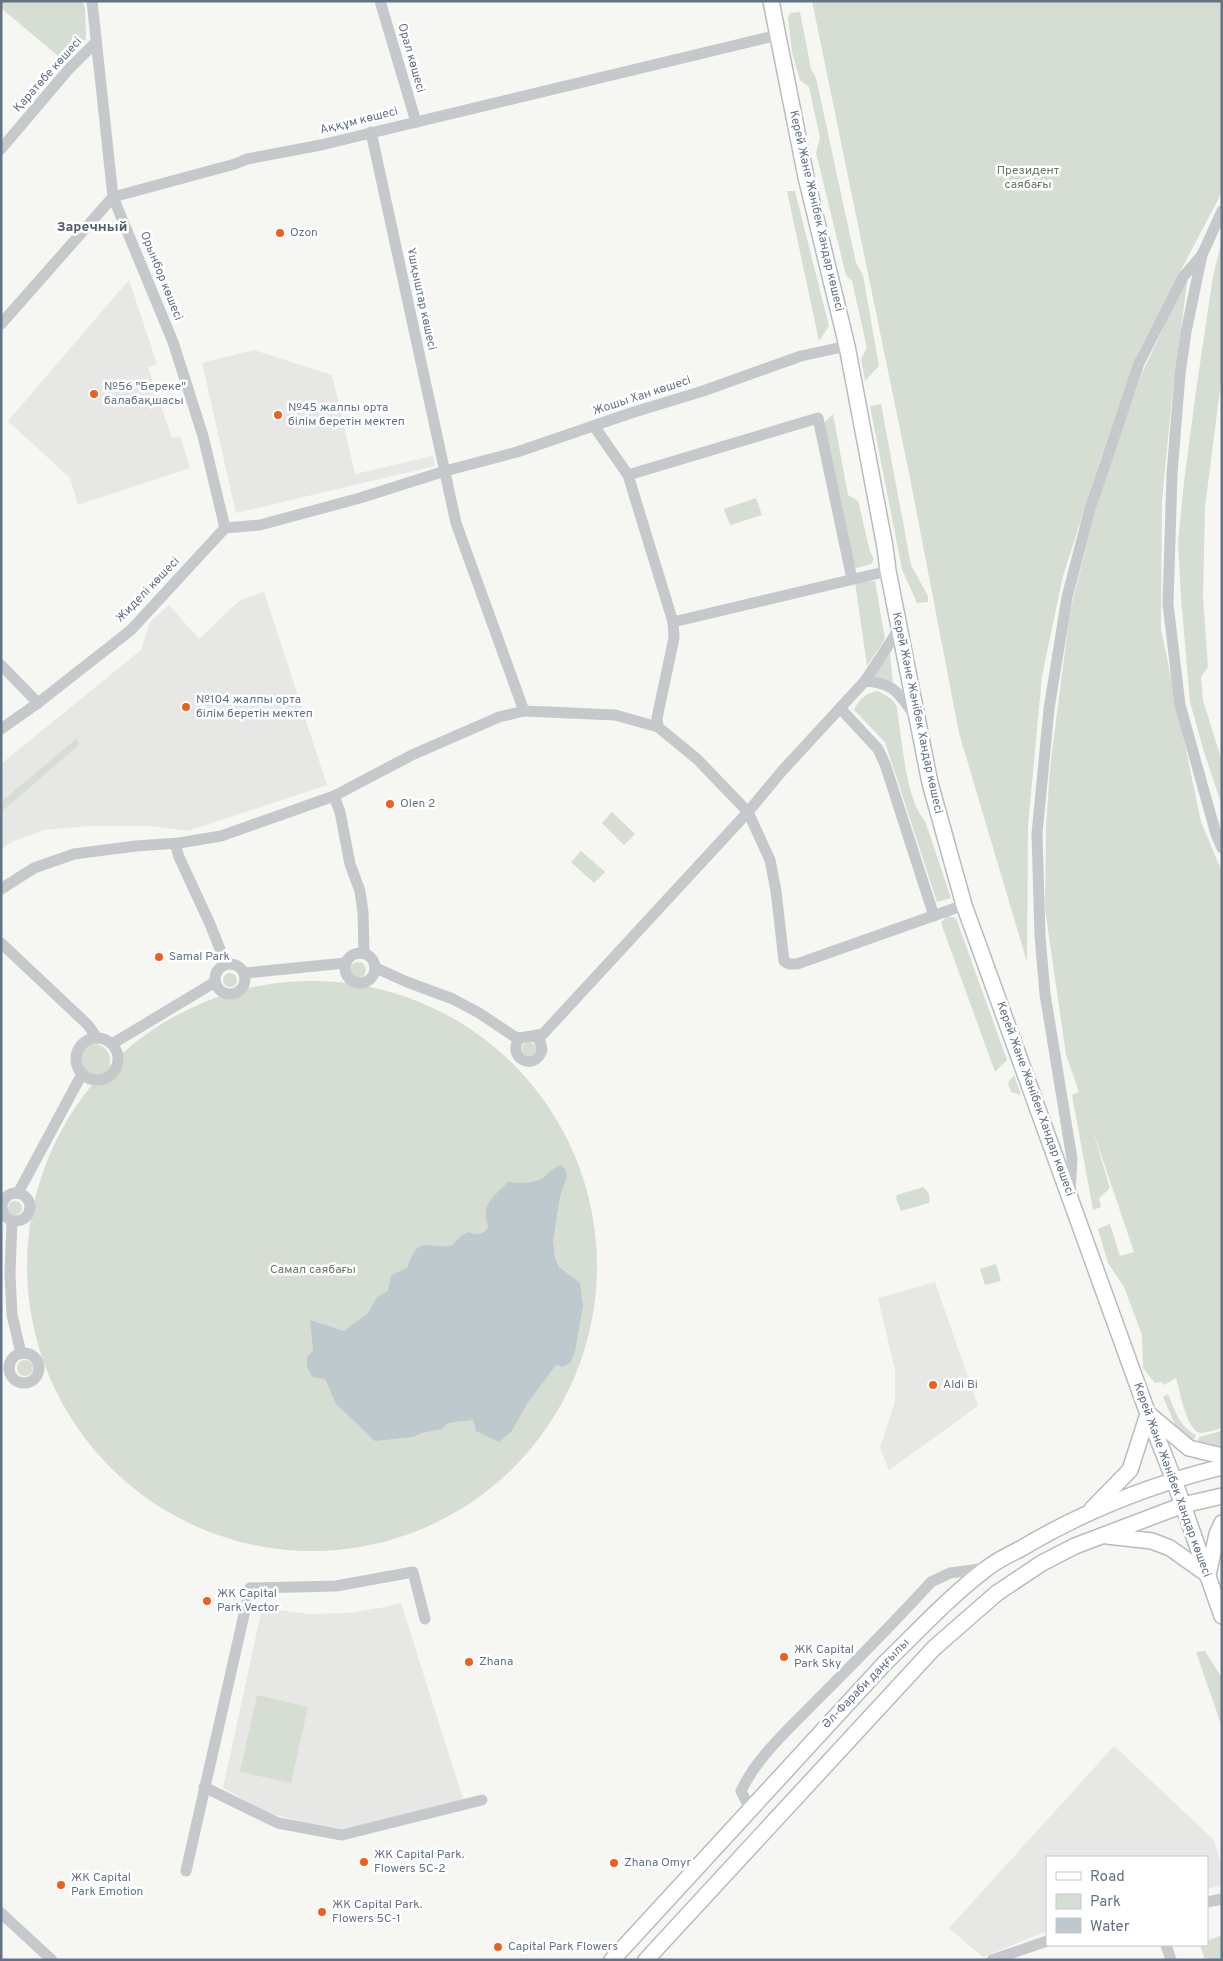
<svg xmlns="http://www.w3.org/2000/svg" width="1223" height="1961" font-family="Overpass,sans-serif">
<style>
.built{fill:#e7e8e6}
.green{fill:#d6ded3}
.water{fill:#bec9ce}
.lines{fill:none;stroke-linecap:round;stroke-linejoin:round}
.major-casing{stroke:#b8bcc0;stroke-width:18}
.minor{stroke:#c5c9cc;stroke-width:11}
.major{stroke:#fff;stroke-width:15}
.poi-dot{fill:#ee5f1b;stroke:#fff;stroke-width:2}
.labels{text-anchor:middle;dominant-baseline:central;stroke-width:5;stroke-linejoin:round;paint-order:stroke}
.street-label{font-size:12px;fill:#637386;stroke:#fff}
.park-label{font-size:12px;fill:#657c63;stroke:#fff}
.poi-label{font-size:12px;fill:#637386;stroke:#fff;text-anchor:start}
.neighbourhood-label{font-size:14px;font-weight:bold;fill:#525d6a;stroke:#fff}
</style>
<rect width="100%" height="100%" fill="#f6f6f2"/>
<g class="built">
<polygon points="129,280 157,364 148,367 172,438 180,436 190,468 78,505 70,478 8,421"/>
<polygon points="254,350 332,375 355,474 433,456 435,466 236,513 202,363"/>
<polygon points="264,592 327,785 188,831 150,826 88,826 44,830 11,842 1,849 1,764 141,650 150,622 169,605 199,639 239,601"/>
<polygon points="935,1282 978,1406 889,1470 880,1448 895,1401 895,1370 878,1298"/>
<polygon points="401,1603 463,1799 403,1821 355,1831 301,1822 263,1811 223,1788 262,1608 308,1614 348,1613 385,1607"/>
<polygon points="1114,1746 1214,1840 1222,1869 1222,1885 1207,1889 1207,1857 1047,1857 1047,1931 983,1957 949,1928"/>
</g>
<g class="green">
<polygon points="1,1 82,1 85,8 86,39 64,61 1,8"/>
<polygon points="812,1 1222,1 1222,192 1137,354 1100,461 1063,576 1042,676 1028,826 1027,962 959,733 910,478"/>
<polygon points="800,12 811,69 816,78 856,263 863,275 879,366 865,381 861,359 867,348 852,281 846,275 816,153 820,138 809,87 800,80 792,52 788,18 790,13"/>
<polygon points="787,191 795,191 829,326 819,341"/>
<polygon points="1222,240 1222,374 1205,507 1203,598 1208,667 1201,677 1203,700 1222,762 1222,806 1204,752 1190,702 1181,598 1178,542 1184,482 1196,391 1213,276"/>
<path d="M1188,276L1173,387L1162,501L1161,629L1201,822L1222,872V1428C1216,1429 1208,1433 1202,1433C1187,1434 1180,1391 1176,1378L1164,1385L1162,1382L1155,1383L1143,1368L1142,1335L1124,1287L1108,1263L1098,1229L1110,1224L1120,1256L1134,1252L1092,1128L1110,1188L1099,1198L1101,1207L1093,1210L1072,1095L1079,1092L1066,1055L1045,909L1046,827L1050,768L1070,611L1101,488L1142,373Z"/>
<polygon points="881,404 911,565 928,596 928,602 917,603 902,569 870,406"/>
<polygon points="833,414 848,495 858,501 870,551 874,559 871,564 857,568 852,565 824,423"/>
<polygon points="756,498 762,515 730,525 724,509"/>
<polygon points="875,581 885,639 867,666 855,582"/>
<polygon points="890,653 893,685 872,678"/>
<path d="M877,691C884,694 892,698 896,705C898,710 898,718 899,724C904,753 906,798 925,821L951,898L937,902L885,742L854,710C860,698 865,694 877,691Z"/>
<polygon points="76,739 80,744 1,812 1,802"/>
<polygon points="612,812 635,834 624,845 602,823"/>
<polygon points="581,851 605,872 594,883 571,862"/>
<polygon points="947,916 956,918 1007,1060 995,1072 941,923"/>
<circle cx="358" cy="970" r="8"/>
<circle cx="230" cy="980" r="7"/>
<circle cx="312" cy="1266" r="285"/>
<circle cx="529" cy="1049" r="7"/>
<circle cx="94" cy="1060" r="16"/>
<polygon points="1014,1075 1021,1095 1011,1092 1008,1083"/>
<path d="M923,1187C928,1190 931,1197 929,1203L901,1211L896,1198L897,1195Z"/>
<circle cx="15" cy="1208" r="7"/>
<polygon points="996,1264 1001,1281 985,1285 980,1269"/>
<circle cx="25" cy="1368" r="8"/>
<path d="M1168,1394C1175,1410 1179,1427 1196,1435L1192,1443L1177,1429L1163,1397Z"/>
<polygon points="1222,1431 1222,1449 1197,1446 1199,1437"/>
<polygon points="1205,1651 1222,1678 1222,1727 1196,1652"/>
<polygon points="257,1695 308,1707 291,1783 240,1772"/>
<polygon points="1222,1935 1222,1960 1205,1960 1200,1945 1207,1945 1207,1941"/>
</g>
<path class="water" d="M561,1165L566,1170L567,1176L560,1197L553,1241L555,1258L559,1267L580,1283L583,1306L575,1351L571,1362L563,1367L556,1365L529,1401L511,1432L499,1442L476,1431L473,1420L448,1423L442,1429L421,1433L413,1437L375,1441L336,1404L325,1379L312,1377L307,1367V1357L313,1351L310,1320L344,1331L368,1313L377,1297L388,1291L391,1275L407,1268C419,1235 423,1248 451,1246L461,1236L468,1232C477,1235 481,1236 488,1228C488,1223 485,1217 486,1212C486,1200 501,1190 508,1182C518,1183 532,1184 541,1179C548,1175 550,1169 561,1165Z"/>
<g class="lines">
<g class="major-casing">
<g id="major">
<polyline points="771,1 806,177 847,346 885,547 888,571 930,783 964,905 1148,1414 1174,1480 1222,1616"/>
<polyline points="1151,1416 1189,1448 1222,1456"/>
<polyline points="1092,1509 1130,1470 1148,1414"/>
<polyline points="1107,1536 1152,1541 1170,1548 1208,1575 1217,1534 1222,1523"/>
<path d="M612,1960L884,1664C917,1632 949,1597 986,1569C997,1560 1011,1554 1022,1548C1084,1511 1153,1484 1222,1467"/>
<polyline points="646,1960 934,1648 997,1593 1042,1563 1075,1546 1183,1505 1222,1496"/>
</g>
</g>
<g class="minor">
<polyline points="92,1 113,197 173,342 203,436 225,528"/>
<polyline points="380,1 416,122"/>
<polyline points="371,132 456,523 524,711"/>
<polyline points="1,149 68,70 96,42"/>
<polyline points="1222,211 1202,255 1186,332 1180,374 1172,474 1168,604 1180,705 1216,834 1222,848"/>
<polyline points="1,324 113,197 235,164 247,159 321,145 778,35"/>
<polyline points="594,426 628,475"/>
<polyline points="225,528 260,525 360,498 445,471 517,452 631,413 703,391 801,356 847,346"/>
<polyline points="852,579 818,418 628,475 673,622 888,571"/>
<polyline points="1,665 38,703"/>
<path d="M865,681C895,683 899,694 915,716"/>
<polyline points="840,708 878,749 885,764 934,916"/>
<polyline points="658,727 657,718 674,638 673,622"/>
<polyline points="1,729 38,703 131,630 225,528"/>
<polyline points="334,796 340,812 350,864 360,891 363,912 364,952"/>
<polyline points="179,843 176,847 179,857 210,924 226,964"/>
<polyline points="1,889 34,868 74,854 136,846 179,843 221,836 334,796 412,755 499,717 524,711 615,715 658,727 697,759 748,812 782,771 865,681 899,629"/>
<polyline points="1,943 88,1025 97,1038"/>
<circle cx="360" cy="968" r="15"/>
<circle cx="230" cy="979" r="15"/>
<polyline points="376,968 407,982 453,999 479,1013 515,1037 520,1038 543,1034 748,812 770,860 776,891 784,961 789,964 797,964 964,905"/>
<polyline points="245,973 345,963"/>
<path d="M520,1038C505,1057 535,1073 542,1050L540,1041L535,1036"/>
<circle cx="97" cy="1059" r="21"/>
<polyline points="112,1044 215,982"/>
<polyline points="18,1193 82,1074"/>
<polyline points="1070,1193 1072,1159 1045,994 1040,936 1037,834 1049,709 1067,597 1090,509 1139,363 1183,277 1202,255"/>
<circle cx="16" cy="1207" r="14"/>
<polyline points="12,1221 10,1274 12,1315 21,1353"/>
<circle cx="24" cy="1368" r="15"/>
<polyline points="204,1787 278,1823 342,1835 482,1800"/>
<path d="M750,1809L741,1791C757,1757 789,1729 814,1703C854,1663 893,1624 931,1582L950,1573L987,1568"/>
<polyline points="186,1871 250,1588 336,1586 413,1572 425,1619"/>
<polyline points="1207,1902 1222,1899"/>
<polyline points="1,1913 52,1960"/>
<polyline points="1166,1945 1171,1960"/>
<polyline points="992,1960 1047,1941"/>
</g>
<use href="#major" class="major"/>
</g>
<g class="poi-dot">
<circle cx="280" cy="233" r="5"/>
<circle cx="94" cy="394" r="5"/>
<circle cx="278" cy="415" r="5"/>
<circle cx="186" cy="707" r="5"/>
<circle cx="390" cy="804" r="5"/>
<circle cx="159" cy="957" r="5"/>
<circle cx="933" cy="1385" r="5"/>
<circle cx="207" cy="1601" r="5"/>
<circle cx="784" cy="1657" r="5"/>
<circle cx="469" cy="1662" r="5"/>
<circle cx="364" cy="1862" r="5"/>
<circle cx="614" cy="1863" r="5"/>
<circle cx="61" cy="1885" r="5"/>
<circle cx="322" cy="1912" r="5"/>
<circle cx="498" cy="1947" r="5"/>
</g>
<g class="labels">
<g class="street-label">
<text transform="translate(411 58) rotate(74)">Орал көшесі</text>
<text transform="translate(48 75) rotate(-48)">Қаратөбе көшесі</text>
<text transform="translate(359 121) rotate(-14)">Аққұм көшесі</text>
<text transform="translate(816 211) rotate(77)">Керей Және Жәнібек Хандар көшесі</text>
<text transform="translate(161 276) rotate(68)">Орынбор көшесі</text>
<text transform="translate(421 299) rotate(78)">Ұшқыштар көшесі</text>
<text transform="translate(642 396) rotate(-18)">Жошы Хан көшесі</text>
<text transform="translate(148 590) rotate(-46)">Жиделі көшесі</text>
<text transform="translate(917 713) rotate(78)">Керей Және Жәнібек Хандар көшесі</text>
<text transform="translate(1035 1099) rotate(70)">Керей Және Жәнібек Хандар көшесі</text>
<text transform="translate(1172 1480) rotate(70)">Керей Және Жәнібек Хандар көшесі</text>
<text transform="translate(866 1684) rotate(-46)">Әл-Фараби даңғылы</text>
</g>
<g class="park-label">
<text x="1028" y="171">Президент<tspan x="1028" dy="14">саябағы</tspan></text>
<text x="313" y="1270">Самал саябағы</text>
</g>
<g class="poi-label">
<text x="290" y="233">Ozon</text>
<text x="104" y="387">№56 "Береке"<tspan x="104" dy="14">балабақшасы</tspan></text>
<text x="288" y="408">№45 жалпы орта<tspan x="288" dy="14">білім беретін мектеп</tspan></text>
<text x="196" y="700">№104 жалпы орта<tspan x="196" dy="14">білім беретін мектеп</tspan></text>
<text x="400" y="804">Olen 2</text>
<text x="169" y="957">Samal Park</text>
<text x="943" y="1385">Aldi Bi</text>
<text x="217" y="1594">ЖК Capital<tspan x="217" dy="14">Park Vector</tspan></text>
<text x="794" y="1650">ЖК Capital<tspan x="794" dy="14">Park Sky</tspan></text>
<text x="479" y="1662">Zhana</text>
<text x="374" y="1855">ЖК Capital Park.<tspan x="374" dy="14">Flowers 5C-2</tspan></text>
<text x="624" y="1863">Zhana Omyr</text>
<text x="71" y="1878">ЖК Capital<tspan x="71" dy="14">Park Emotion</tspan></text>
<text x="332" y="1905">ЖК Capital Park.<tspan x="332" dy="14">Flowers 5C-1</tspan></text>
<text x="508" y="1947">Capital Park Flowers</text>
</g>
<g class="neighbourhood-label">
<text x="92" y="227">Заречный</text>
</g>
</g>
<rect width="1223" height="1961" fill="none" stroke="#637386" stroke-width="5"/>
<rect x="1046" y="1856" width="162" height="90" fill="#ffffff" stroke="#c1c7cf"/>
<rect x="1056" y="1872" width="25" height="8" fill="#ffffff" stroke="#c1c7cf"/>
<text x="1090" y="1881" font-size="15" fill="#637386">Road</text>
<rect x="1056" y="1894" width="25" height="15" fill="#d6ded3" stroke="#c1c7cf"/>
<text x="1090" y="1906" font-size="15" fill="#637386">Park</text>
<rect x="1056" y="1918" width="25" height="15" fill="#bec9ce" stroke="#c1c7cf"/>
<text x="1090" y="1931" font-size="15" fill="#637386">Water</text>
</svg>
